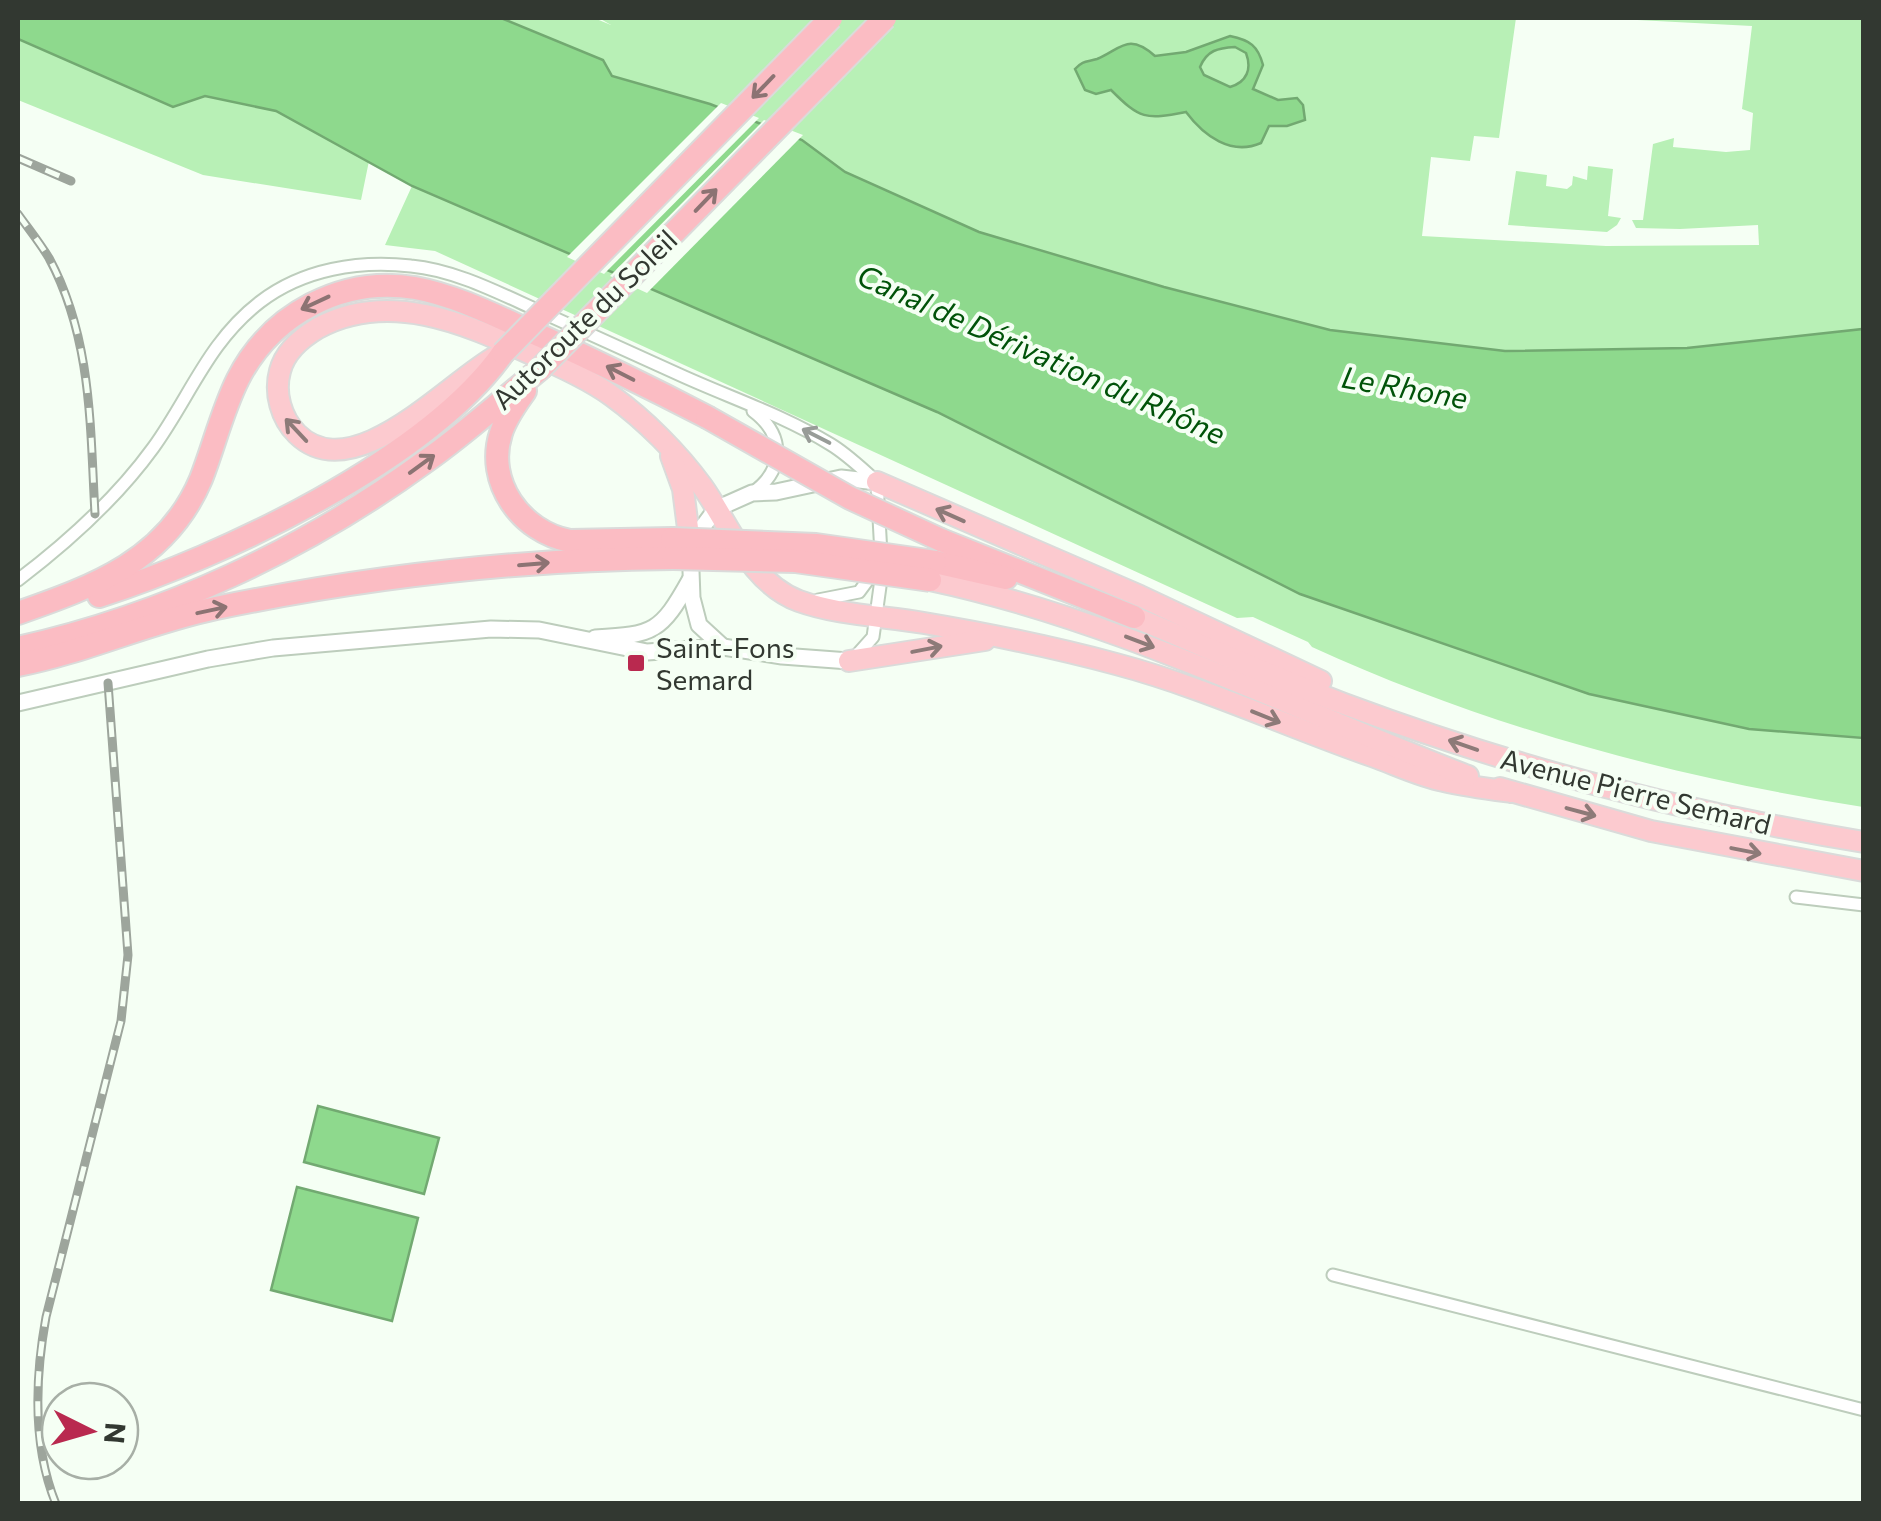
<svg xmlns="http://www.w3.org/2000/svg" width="1881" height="1521" font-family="Commissioner,sans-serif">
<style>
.green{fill:#b8f0b6}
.water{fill:#8ed98d;stroke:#72a971;stroke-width:2.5;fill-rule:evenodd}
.pier{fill:#f5fff4}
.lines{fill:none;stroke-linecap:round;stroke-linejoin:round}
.minor-casing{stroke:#bdcdbc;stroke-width:15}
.tertiary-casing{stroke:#bdcdbc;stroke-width:19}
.trunk-casing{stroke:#dadbda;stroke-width:24}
.motorway-casing{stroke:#dadbda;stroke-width:26}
.minor{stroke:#fff;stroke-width:11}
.tertiary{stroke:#fff;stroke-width:15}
.trunk{stroke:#fccacf;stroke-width:20}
.motorway{stroke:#fbbcc3;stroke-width:22}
.rail-casing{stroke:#9da59c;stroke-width:9}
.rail{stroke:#f5fff4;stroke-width:5;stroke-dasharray:15;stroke-linecap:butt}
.motorway-bridge-casing{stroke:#dadbda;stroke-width:26;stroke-linecap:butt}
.motorway-bridge{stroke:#fbbcc3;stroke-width:22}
.oneway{stroke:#8c7373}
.oneway2{stroke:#8d7a78}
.oneway3{stroke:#989c98}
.poi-dot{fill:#b9294f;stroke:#f5fff4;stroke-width:4}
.labels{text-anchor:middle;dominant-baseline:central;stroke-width:8;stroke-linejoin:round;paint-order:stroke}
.street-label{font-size:28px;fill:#323831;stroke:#f5fff4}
.poi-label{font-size:28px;fill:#323831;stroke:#f5fff4;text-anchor:start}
.water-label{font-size:30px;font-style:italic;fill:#005309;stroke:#f5fff4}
</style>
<rect width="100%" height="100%" fill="#f5fff4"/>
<g class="green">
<polygon points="501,18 594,18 611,25 599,18 1516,18 1499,138 1474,136 1470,161 1431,157 1422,236 1606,246 1759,245 1758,225 1680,229 1636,228 1632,220 1643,220 1653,144 1674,138 1673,147 1726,152 1750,150 1753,113 1742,109 1752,26 1599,18 1863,18 1863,329 1687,348 1505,351 1330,330 1164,287 979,232 845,172 802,140 710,104 611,76 603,60"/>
<polygon points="18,39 173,107 205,96 276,111 369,161 361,200 203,175 18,100"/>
<polygon points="1588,166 1613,169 1608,216 1621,218 1617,225 1607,232 1508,225 1516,171 1547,175 1546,186 1567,189 1572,185 1573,176 1587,180"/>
<path d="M412,186L937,412L1300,594L1589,694L1749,729L1863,738V807C1673,777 1487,727 1312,647L1308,642L1253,617L1237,618L435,251L385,245Z"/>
</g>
<g class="water">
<polygon points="18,18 501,18 603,60 612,76 710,104 802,140 845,172 979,232 1164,287 1330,330 1505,351 1687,348 1863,329 1863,738 1749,729 1589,694 1300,594 937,412 412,186 276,111 205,96 173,107 18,39"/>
<path d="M1230,36C1250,40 1258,46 1263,65L1253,89L1278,100L1297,98L1303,105L1305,120L1287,126H1269L1261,143C1231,156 1204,136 1186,112C1145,120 1140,119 1111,90L1096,94L1085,90L1075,69C1083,60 1087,62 1097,59C1121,49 1128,32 1155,56L1186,52ZM1235,47L1246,53C1252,69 1247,82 1230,87L1204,75L1200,67C1207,50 1218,48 1235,47Z"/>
<polygon points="318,1106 439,1138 424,1194 304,1162"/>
<polygon points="297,1187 418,1218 392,1321 271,1290"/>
</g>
<g class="pier">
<polygon points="721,103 759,118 604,274 567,257"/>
<polygon points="764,120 803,135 647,293 610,276"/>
</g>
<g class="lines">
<g class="minor-casing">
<g id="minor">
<path d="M752,493C785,470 785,435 753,411"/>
<path d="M18,580C68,542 116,499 153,448C190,397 208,342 260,302C303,269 359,260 411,266C455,270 499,293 539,311C586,332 632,353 678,374C728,397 783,415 830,444C847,454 862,469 877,482L881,554"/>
<polyline points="818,600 859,592 873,573"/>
<polyline points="856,656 873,637 882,572"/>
<polyline points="1796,897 1864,905"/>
<polyline points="1333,1275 1864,1410"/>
</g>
</g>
<g class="tertiary-casing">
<g id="tertiary">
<path d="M595,638C654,635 661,632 690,580"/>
<polyline points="723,647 699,625 692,598 690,544 716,509 752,493 776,492 841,478 877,482"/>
<polyline points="18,703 208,659 273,648 491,629 539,630 647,652 723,647 782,656 849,661"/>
</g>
</g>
<g class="trunk-casing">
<g id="trunk">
<path d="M495,357C447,384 353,489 297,434C281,418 274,393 280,371C285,351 301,338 318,328C388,290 464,323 529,353C558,365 587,378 612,396C645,420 678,453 702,486C730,525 750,583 799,601C838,615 883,616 924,623C989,634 1053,647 1116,664C1203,687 1286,726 1372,756C1395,764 1419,776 1444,781C1466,786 1489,789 1511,792"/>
<polyline points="671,456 683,489 690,544"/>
<polyline points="877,482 1140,596 1321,681"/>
<path d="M930,580C1118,620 1290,708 1468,776"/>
<path d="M1134,617C1204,646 1273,677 1344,704C1513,767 1686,813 1864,842"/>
<polyline points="849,661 985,640"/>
<polyline points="1500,788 1651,831 1864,871"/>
</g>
</g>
<g class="motorway-casing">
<g id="motorway">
<path d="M525,391C516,404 506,417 501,433C485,482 521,532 570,541L672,539"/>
<polyline points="941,540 1134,617"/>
<polyline points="935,562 1006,578"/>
<path d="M99,596C222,557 427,460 503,353"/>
<path d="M18,613C95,586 167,560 201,479C214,446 222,411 238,379C271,314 342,276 415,288C459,296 502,319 543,337C598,362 653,389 707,417"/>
<path d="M18,648C165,615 304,550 426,461C466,433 502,400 540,369"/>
<path d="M18,665C85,652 149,622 216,608C366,577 521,559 673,558"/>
</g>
</g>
<use href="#minor" class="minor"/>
<use href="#tertiary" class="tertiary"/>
<use href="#trunk" class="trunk"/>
<use href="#motorway" class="motorway"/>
<g class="rail-casing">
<g id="rail">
<polyline points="18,158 71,181"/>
<path d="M18,214C28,228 40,243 49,258C92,338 90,426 95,514"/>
<path d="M56,1504C32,1445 35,1378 46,1317L121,1021L128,955L108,683"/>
</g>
</g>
<use href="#rail" class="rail"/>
<g class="motorway-bridge-casing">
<g id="motorway-bridge">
<polyline points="503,353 831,18"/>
<polyline points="540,369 885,18"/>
<polyline points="707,417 850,498 941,540"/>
<polyline points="672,539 816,545 935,562"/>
<polyline points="673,558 795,561 930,580"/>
</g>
</g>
<use href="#motorway-bridge" class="motorway-bridge"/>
</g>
<defs><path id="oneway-shaft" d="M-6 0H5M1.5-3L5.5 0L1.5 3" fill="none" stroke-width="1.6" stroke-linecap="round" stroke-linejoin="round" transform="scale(2.5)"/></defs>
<g class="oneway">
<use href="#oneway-shaft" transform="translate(763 87) rotate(134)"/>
<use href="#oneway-shaft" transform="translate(706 200) rotate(-46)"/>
<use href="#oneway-shaft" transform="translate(315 303) rotate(155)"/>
<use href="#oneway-shaft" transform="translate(620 373) rotate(-153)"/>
<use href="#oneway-shaft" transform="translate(422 464) rotate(-36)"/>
<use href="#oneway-shaft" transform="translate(534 564) rotate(-5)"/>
<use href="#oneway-shaft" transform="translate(212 610) rotate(-12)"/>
</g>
<g class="oneway2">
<use href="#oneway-shaft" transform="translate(296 430) rotate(-133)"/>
<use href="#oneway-shaft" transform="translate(950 515) rotate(-156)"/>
<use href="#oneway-shaft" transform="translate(1140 642) rotate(21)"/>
<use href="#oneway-shaft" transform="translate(927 649) rotate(-11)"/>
<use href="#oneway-shaft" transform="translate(1266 717) rotate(22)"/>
<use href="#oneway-shaft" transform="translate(1463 745) rotate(-161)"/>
<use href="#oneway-shaft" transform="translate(1581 812) rotate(15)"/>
<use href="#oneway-shaft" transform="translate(1746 851) rotate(11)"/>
</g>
<use class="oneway3" href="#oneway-shaft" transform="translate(816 436) rotate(-153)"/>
<rect class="poi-dot" x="626" y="653" width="20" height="20" rx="5"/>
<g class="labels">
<g class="street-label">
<text transform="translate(584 319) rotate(-44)">Autoroute du Soleil</text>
<text transform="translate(1636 791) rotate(14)">Avenue Pierre Semard</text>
</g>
<g class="poi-label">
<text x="656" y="647">Saint-Fons<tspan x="656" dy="32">Semard</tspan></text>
</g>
<g class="water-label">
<text transform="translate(1042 353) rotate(24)">Canal de Dérivation du Rhône</text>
<text transform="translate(1405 386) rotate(10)">Le Rhone</text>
</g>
</g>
<rect width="1881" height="1521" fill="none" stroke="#323831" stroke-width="40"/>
<g transform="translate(90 1431) rotate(95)"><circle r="48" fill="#f5fff4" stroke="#a7afa6" stroke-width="2.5"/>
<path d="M0-8L18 38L0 25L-18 38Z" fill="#b9294f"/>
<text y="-15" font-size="28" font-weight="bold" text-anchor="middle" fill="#323831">N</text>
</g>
</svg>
